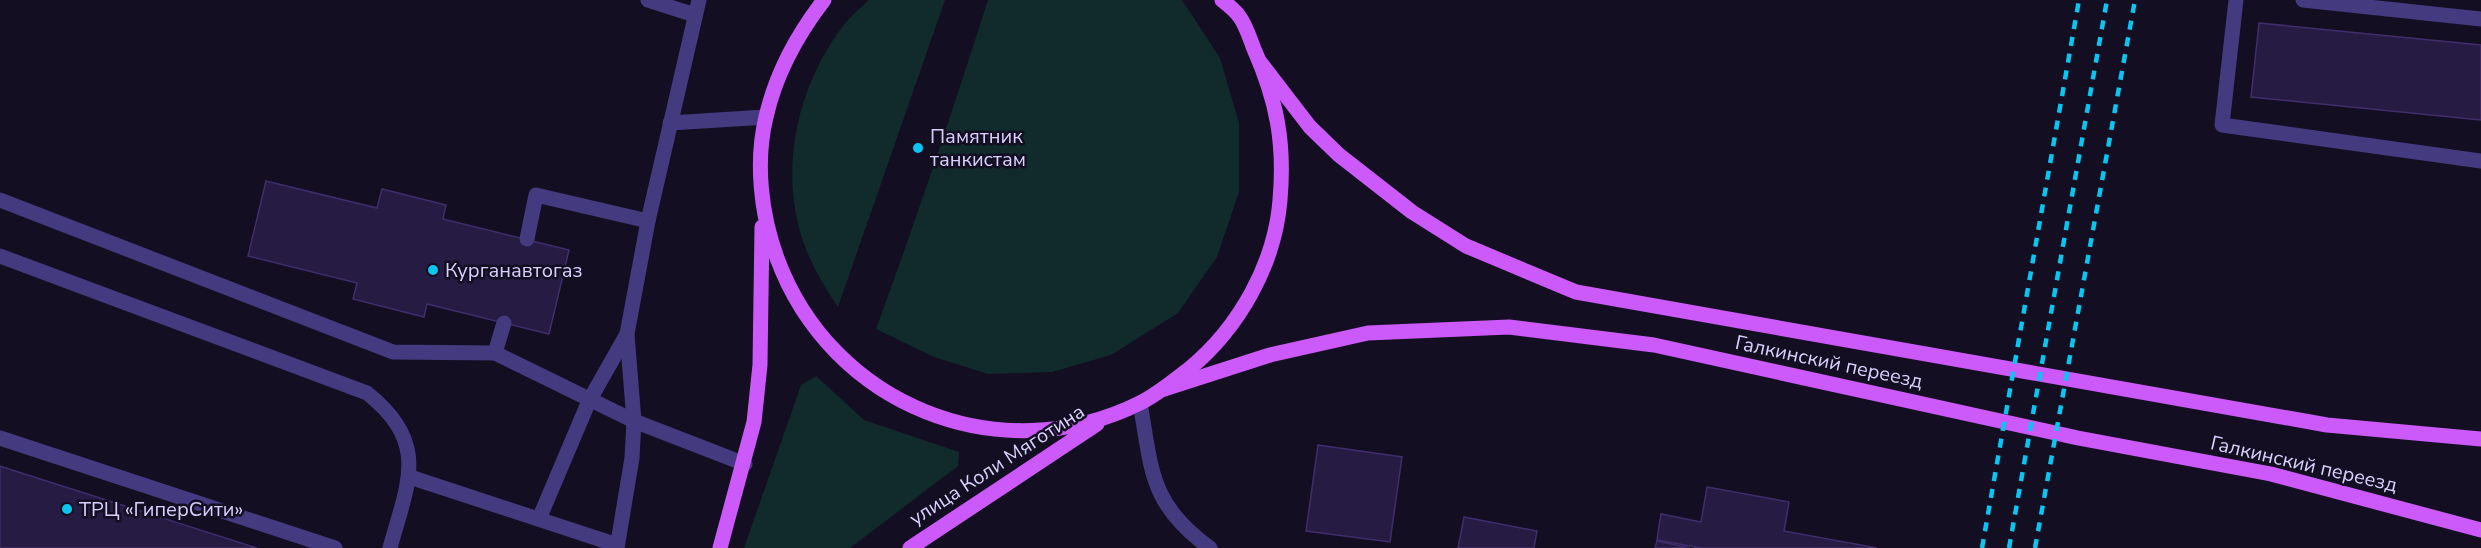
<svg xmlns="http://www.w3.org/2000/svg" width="2481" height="548" font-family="'Nunito Sans',sans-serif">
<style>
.green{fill:#112a2b}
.building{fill:#261b42;stroke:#402d6d;stroke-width:1.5}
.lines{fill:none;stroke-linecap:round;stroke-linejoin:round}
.lane{stroke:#433a7f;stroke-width:15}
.street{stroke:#433a7f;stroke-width:15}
.primary{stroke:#cc5afa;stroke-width:15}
.rail{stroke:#07c6f2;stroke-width:4.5;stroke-dasharray:9 8;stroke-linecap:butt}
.poi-dot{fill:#07c6f2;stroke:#130e21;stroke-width:2}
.labels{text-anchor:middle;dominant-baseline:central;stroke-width:5;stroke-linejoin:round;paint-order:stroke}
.poi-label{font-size:20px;fill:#d9d0fe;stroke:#130e21;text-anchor:start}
.street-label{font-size:20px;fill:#d9d0fe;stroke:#130e21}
</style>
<rect width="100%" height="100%" fill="#130e21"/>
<g class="green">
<path d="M869,0H945L838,307C823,285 810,263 802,238C779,166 798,85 843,26C850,17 860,8 869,0Z"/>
<path d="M988,0H1182L1220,58L1239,123V192L1217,257L1178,313L1111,355L1052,372L988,374L934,357L876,329C916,220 953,110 988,0Z"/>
<polygon points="816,376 864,420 959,452 958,466 850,548 744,548 801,385"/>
</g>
<g class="building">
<polygon points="2259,23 2481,45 2481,120 2251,97"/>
<polygon points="266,181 377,208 382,189 446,205 443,219 569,250 549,334 427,304 424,317 353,299 357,283 248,256"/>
<polygon points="1318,445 1402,457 1390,542 1306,531"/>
<polygon points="0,466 12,470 257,548 0,548"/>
<polygon points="1707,487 1789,502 1784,531 1877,548 1701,548 1657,540 1661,514 1701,522"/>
<polygon points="1464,517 1537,531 1534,548 1458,548"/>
<polygon points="1657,541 1690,548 1655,548"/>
</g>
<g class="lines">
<g class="lane">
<polyline points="648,0 695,15"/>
<polyline points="2236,0 2222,125 2481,161"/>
<polyline points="2303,0 2481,19"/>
<polyline points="670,123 766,117"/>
<polyline points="0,200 393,352 495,353 634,421 745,464"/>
<polyline points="527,239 536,195 648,221"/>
<path d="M0,256L367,393C430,443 408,482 390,548"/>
<polyline points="495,353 504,323"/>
<polyline points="0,438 335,548"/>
<polyline points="410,477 617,545"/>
<polyline points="539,519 589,401 627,334"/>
<polyline points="617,548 632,458 634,421 627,334 648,221 699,0"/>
</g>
<path class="street" d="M1140,403C1152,470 1149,504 1210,548"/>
<g class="primary">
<path d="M824,0C797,35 776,73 766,117C755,162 761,215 777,258C831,405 999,473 1140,403C1158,394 1173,381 1189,369C1239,328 1275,264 1280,200C1285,143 1277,101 1254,49C1250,39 1246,25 1239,16C1235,10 1228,5 1222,0"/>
<polyline points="1260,62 1310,127 1339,155 1412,212 1466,246 1576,292 2327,425 2481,439"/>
<polyline points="1164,389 1270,355 1368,333 1509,327 1654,345 2078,438 2271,474 2481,530"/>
<polyline points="720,548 754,422 760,365 762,227"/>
<polyline points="910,548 1097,424"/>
</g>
<g class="rail">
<polyline points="1982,548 2079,0"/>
<polyline points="2009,548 2107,0"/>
<polyline points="2035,548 2135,0"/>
</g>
</g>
<g class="poi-dot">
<circle cx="918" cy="148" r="6"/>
<circle cx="433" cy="270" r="6"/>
<circle cx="67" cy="509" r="6"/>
</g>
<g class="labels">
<g class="poi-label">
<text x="930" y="136">Памятник<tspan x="930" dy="23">танкистам</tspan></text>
<text x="445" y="270">Курганавтогаз</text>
<text x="79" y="509">ТРЦ «ГиперСити»</text>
</g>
<g class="street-label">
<text transform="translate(1829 362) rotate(12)">Галкинский переезд</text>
<text transform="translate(2304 464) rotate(13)">Галкинский переезд</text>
<text transform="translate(997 465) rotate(-33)">улица Коли Мяготина</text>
</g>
</g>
</svg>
